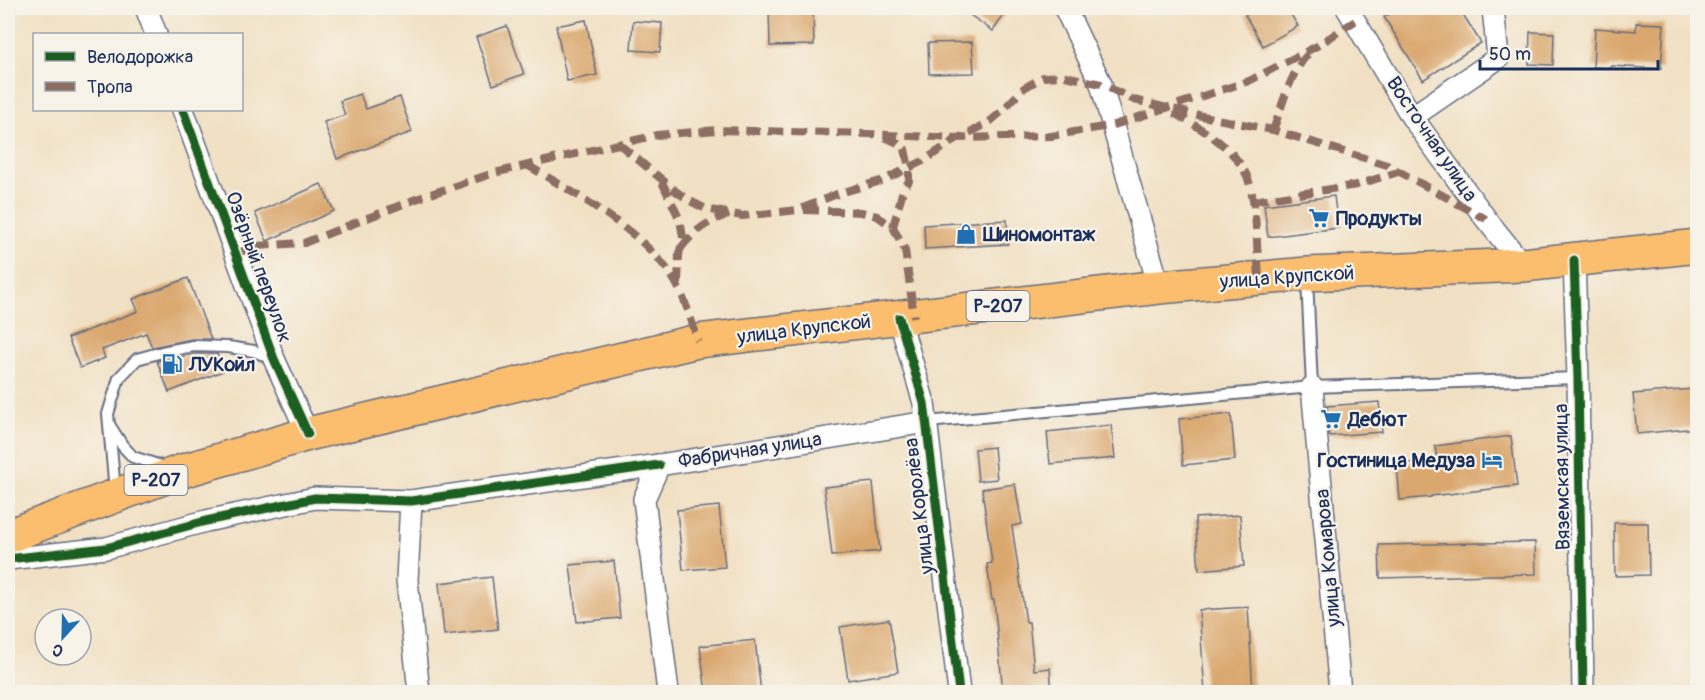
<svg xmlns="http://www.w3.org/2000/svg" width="1705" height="700" font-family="Pangolin,sans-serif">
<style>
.building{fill:#daa76e}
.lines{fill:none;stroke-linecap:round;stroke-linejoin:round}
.lane-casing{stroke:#666d81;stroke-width:14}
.street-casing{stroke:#666d81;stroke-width:24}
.primary-casing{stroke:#666d81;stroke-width:36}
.lane{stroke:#fff;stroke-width:10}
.street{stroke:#fff;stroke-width:21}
.primary{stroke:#fbbd6e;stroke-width:33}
.quiet{stroke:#8d6e63;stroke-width:8;stroke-dasharray:15 8;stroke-linecap:butt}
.cycleway-casing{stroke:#f7f3e8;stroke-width:13}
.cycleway{stroke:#1b5e20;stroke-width:9}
.labels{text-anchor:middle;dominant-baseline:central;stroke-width:4.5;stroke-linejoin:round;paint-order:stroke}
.shield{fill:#f7f3e8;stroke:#5d6a87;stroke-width:1.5}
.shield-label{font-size:18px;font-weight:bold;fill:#1b2f5e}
.street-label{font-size:20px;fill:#1b2f5e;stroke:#f7f3e8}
.poi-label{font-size:20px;font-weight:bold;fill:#1b2f5e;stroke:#f7f3e8;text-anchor:start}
</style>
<rect width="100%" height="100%" fill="#f7f3e8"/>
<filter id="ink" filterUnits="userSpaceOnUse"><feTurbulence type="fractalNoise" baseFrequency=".0167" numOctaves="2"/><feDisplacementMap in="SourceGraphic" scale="12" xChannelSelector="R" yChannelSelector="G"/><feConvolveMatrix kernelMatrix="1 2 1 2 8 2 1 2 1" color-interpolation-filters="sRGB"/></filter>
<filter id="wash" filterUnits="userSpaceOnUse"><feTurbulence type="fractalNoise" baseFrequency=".008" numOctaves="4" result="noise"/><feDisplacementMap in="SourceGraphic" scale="24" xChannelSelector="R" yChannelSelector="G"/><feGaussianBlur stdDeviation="1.35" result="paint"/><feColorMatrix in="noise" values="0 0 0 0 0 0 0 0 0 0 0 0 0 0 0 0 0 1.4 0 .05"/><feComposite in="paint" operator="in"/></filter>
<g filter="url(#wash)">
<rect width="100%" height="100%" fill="#f1e0c3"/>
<g id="blocks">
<g class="building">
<polygon points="813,8 814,45 770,46 769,9"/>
<polygon points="960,8 1009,8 993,31"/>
<polygon points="1258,8 1287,8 1298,26 1263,46 1245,15"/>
<polygon points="1400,8 1459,8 1481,43 1423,80 1384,17"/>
<polygon points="586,20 597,75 567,81 556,26"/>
<polygon points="633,21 662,23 660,52 631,50"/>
<polygon points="1636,23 1664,24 1661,69 1611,66 1611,68 1593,67 1595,28 1636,31"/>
<polygon points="507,26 524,74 493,85 476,37"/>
<polygon points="1530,32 1554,33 1553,65 1529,64"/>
<polygon points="972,42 974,73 929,74 928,43"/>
<polygon points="360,94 366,109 400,97 412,132 337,159 324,122 345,115 340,101"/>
<polygon points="321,184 334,211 267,241 255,213"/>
<polygon points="1334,196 1338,228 1268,237 1264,205"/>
<polygon points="1007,220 1008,244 925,249 924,225"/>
<polygon points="188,278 211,339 192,339 152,347 146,333 102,350 105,358 80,368 68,338 138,311 133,299"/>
<polygon points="194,354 217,354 223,371 169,392 157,361"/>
<polygon points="1693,389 1697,428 1637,434 1633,394"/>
<polygon points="1379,402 1382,432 1329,436 1327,406"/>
<polygon points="1231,414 1235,460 1183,465 1179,419"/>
<polygon points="1111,425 1115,458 1050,464 1047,432"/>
<polygon points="1511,436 1517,486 1431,496 1431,497 1400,500 1397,464 1437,460 1435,446"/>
<polygon points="994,447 997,479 978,481 975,449"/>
<polygon points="873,482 880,551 832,556 824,487"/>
<polygon points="1015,484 1022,524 1012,526 1026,622 1029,622 1034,670 1050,668 1052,693 1003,693 994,600 992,600 987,564 992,563 982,489"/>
<polygon points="719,506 725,567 683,570 677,510"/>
<polygon points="1240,515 1244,566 1199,570 1195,518"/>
<polygon points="1614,523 1648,523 1649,575 1615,576"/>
<polygon points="1535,542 1536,574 1380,578 1379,545"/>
<polygon points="614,561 620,618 577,622 570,565"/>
<polygon points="492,577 498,629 444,635 439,583"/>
<polygon points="1248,607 1253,693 1205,693 1199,610"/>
<polygon points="889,619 898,672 848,680 840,627"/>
<polygon points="755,640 761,693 706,693 700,646"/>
</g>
</g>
</g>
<g filter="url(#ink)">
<use href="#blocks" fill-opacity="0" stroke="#666d81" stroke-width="1.5"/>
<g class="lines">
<g class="lane-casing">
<g id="lane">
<polyline points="1307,278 1312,387"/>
<polyline points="927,422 1312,387 1578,378"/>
<polyline points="110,426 122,445 133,457 167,468"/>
<polyline points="115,491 108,414 119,378 137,359 162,352 193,346 228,347 254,351 273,359"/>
</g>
</g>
<g class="street-casing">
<g id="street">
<polyline points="146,8 156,34"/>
<polyline points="1065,8 1101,84 1159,287"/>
<polyline points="1347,8 1412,117 1486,219 1523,265"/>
<polyline points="183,110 274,359 308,434"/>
<polyline points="1412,117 1498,58 1493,8"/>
<polyline points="1574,260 1578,378 1583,692"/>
<polyline points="899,318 924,403 959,692"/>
<polyline points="1312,387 1340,692"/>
<polyline points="411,501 407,580 419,692"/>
<polyline points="8,559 106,548 206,521 315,498 411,501 659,465"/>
<polyline points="668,692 644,499 659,465 927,422"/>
</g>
</g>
<g class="primary-casing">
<polyline id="primary" points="8,536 179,472 308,434 698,341 1159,287 1307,274 1523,265 1698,246"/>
</g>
<use href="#lane" class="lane"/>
<use href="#street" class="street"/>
<use href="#primary" class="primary"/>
<g class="quiet">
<path d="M1174,113C1200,128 1231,145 1245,172C1257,193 1257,253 1259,278"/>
<path d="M1273,130C1283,105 1290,71 1310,52"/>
<polyline points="885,137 898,143 905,149 909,168 909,181 903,190 893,227"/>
<polyline points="619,144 677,192 690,201 706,209 742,216 798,210 837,194 884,180 923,161 958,138 987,124 999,114 1024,88 1043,77 1065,76 1101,84 1134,100 1202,116 1273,130 1387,165 1486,219"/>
<path d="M527,165C574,193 651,235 677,285C686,302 692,322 698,341"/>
<polyline points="662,182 680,220 683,237 679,255 678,285"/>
<polyline points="1253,201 1357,185 1398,172"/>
<polyline points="804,210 861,212 877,216 893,227 905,250 914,317"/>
<path d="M681,248C696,229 707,222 729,214"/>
<polyline points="235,254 256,246 304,243 416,199 494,173 657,135 717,130 867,134 958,138 1051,136 1114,125 1249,81 1317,46 1355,21"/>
</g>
<g class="cycleway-casing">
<g id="cycleway">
<polyline points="183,110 274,359 308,434"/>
<polyline points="1574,260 1578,378 1583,692"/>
<polyline points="899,318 924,403 959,692"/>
<polyline points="8,559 106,548 206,521 315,498 411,501 659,465"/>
</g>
</g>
<use href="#cycleway" class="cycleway"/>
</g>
</g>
<defs>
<g id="supermarket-bare" transform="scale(1.62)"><path d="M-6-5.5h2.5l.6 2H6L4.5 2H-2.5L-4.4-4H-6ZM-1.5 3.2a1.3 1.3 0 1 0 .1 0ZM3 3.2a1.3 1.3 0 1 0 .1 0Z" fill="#1f6fb2" stroke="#f7f3e8" stroke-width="2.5" paint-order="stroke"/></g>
<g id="shop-bare" transform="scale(1.62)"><path d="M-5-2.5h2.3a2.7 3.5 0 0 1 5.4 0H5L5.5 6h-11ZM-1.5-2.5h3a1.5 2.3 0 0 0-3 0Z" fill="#1f6fb2" stroke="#f7f3e8" stroke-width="2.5" paint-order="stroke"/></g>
<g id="fuel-bare" transform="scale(1.62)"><path d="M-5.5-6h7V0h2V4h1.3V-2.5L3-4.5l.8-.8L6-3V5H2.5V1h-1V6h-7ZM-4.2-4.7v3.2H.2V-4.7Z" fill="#1f6fb2" stroke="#f7f3e8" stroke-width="2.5" paint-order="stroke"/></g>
<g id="hotel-bare" transform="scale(1.62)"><path d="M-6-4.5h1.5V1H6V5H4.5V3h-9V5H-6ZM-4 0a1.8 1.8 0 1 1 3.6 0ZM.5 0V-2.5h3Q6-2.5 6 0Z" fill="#1f6fb2" stroke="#f7f3e8" stroke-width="2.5" paint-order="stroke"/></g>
</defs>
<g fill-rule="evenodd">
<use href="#supermarket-bare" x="1319" y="218"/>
<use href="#shop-bare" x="966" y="234"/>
<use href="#fuel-bare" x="172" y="364"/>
<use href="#supermarket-bare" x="1331" y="419"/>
<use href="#hotel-bare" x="1492" y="460"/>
</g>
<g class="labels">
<g class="shield">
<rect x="966.5" y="291" width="63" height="30" rx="4.5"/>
<rect x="124.5" y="465" width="63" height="30" rx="4.5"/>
</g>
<g class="shield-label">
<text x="998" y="306">Р-207</text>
<text x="156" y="480">Р-207</text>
</g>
<g class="street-label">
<text transform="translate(1432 139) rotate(56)">Восточная улица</text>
<text transform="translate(259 267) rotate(70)">Озёрный переулок</text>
<text transform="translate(1287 277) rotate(-4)">улица Крупской</text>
<text transform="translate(804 329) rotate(-7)">улица Крупской</text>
<text transform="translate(750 450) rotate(-9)">Фабричная улица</text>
<text transform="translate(1562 477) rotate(-91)">Вяземская улица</text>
<text transform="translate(919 506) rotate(-97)">улица Королёва</text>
<text transform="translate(1328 558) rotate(-95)">улица Комарова</text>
</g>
<g class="poi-label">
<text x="1336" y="218">Продукты</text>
<text x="983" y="234">Шиномонтаж</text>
<text x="189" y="364">ЛУКойл</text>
<text x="1348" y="419">Дебют</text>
<text x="1475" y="460" text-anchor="end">Гостиница Медуза</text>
</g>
</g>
<rect width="1705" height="700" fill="none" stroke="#f7f3e8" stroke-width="30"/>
<rect x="33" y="33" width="210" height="78" fill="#f7f3e8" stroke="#9fa5b1" stroke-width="1.5"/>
<rect x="45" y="52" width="30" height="9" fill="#1b5e20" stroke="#9fa5b1" stroke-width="1.5"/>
<text x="87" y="63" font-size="18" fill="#1b2f5e">Велодорожка</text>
<rect x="45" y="82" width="30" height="9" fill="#8d6e63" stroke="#9fa5b1" stroke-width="1.5"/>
<text x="87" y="93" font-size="18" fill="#1b2f5e">Тропа</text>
<g transform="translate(63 637) rotate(202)"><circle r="28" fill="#f7f3e8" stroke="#9fa5b1" stroke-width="1.5"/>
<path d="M0-4.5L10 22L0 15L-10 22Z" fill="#1f6fb2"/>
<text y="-9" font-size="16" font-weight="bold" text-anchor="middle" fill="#1b2f5e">С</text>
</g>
<path d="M1480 60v9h178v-9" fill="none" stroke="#1b2f5e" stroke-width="3"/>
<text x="1489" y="60" font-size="18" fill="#1b2f5e" stroke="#f7f3e8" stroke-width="4.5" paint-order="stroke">50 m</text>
</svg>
